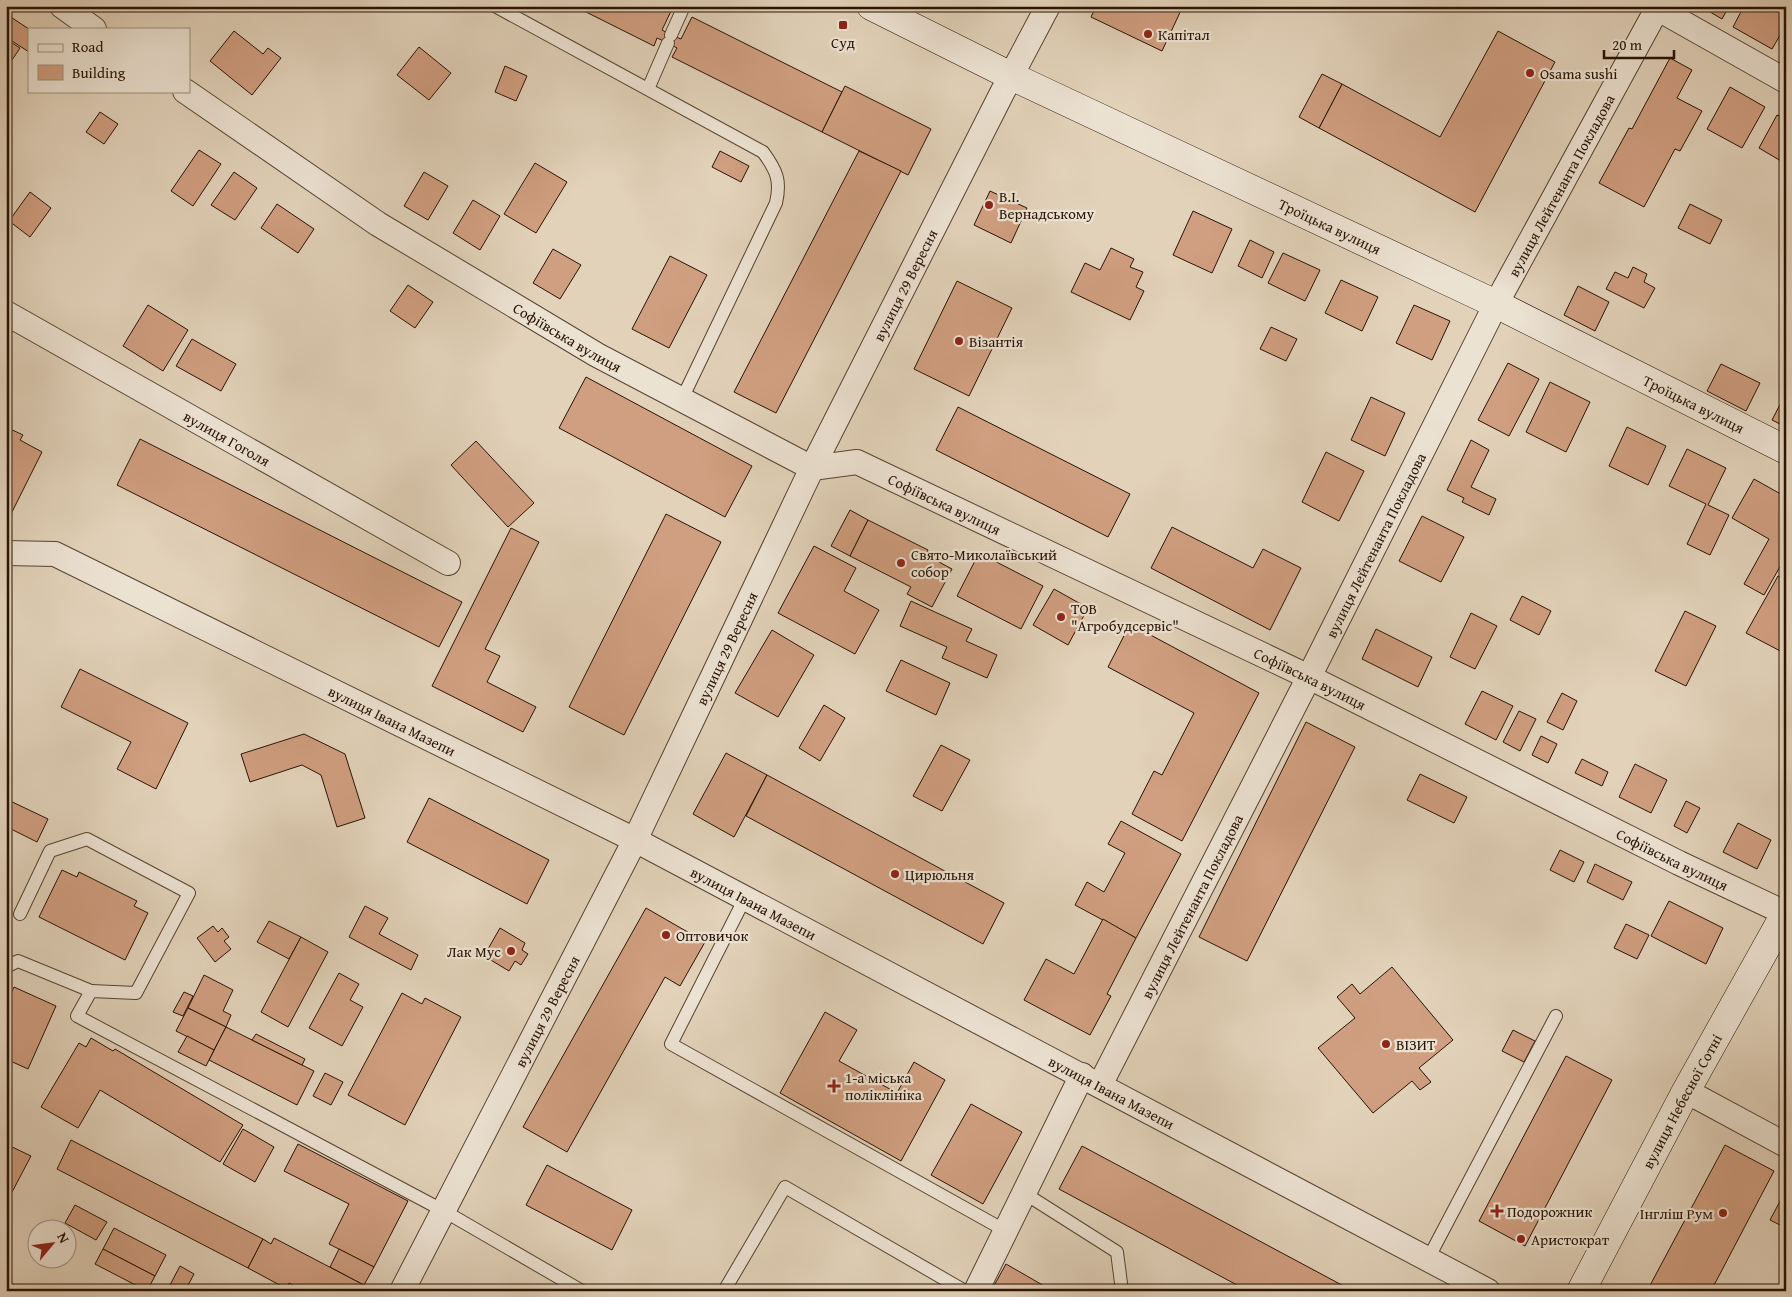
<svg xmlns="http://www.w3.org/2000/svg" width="1792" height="1297" font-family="'Gentium Book Plus',serif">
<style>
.building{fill:#d09e80;stroke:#281303}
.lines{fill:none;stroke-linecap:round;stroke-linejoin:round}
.lane-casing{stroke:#564331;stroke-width:14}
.street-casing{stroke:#564331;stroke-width:26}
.secondary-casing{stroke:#281303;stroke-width:29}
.lane{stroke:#ece2d2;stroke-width:12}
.street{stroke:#ece2d2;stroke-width:24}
.secondary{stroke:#ece2d2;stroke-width:28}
.poi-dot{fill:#8f2418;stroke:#ece2d2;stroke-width:2}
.labels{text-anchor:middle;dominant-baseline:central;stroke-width:4.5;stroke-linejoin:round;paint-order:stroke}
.poi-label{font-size:15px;fill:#281303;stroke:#ece2d2;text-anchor:start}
.street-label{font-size:15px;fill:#281303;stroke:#ece2d2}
</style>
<rect width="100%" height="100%" fill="#e2d2ba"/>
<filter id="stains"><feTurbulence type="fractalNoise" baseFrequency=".004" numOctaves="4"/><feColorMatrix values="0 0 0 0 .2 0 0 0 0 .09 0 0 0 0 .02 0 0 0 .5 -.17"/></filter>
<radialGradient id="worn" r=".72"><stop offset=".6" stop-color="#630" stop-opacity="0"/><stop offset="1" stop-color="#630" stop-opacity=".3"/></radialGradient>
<g class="building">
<polygon points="574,6 671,6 673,7 662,30 671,35 681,39 692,17 842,92 822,132 672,57 677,48 668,43 657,38 654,46"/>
<polygon points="1096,6 1183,6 1162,51 1091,17"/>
<polygon points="1700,6 1729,6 1722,19"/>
<polygon points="1744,6 1786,6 1786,25 1772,49 1733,27"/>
<polygon points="6,14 29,29 29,52 6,37"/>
<polygon points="234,31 263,54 268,48 281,58 252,95 210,61"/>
<polygon points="1498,31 1555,62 1475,212 1319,128 1342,84 1440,137"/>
<polygon points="6,39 20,48 6,69"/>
<polygon points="419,47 451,73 429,100 397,75"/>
<polygon points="1670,58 1692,70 1677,98 1702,111 1680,151 1675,149 1644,207 1599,183 1629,128 1632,129"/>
<polygon points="505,66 527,76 516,101 495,92"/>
<polygon points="1322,74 1342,84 1319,128 1299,117"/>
<polygon points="845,86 931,129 908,175 822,132"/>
<polygon points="1730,87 1765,107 1742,148 1707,129"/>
<polygon points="100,112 118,124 104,144 86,132"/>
<polygon points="1777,115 1786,119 1786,164 1759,148"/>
<polygon points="199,150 221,164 193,206 171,191"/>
<polygon points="720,151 749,166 741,182 712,167"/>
<polygon points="859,151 901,171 776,413 734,392"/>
<polygon points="535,163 567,182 536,233 504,214"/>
<polygon points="234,172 257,188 235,220 211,205"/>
<polygon points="424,172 448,186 428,220 404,206"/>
<polygon points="990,191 1027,208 1011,243 974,225"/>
<polygon points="30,192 51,208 30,237 9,221"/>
<polygon points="473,200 500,216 480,250 453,233"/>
<polygon points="277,204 314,229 298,253 261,228"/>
<polygon points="1690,204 1722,220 1710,244 1678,228"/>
<polygon points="1193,211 1232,229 1212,273 1173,255"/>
<polygon points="1250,240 1274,252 1262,278 1238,266"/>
<polygon points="1111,248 1134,259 1130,267 1143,272 1136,287 1144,291 1130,320 1071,292 1085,263 1100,270"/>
<polygon points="553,249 581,265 560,299 533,283"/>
<polygon points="1283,253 1320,270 1305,301 1268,283"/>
<polygon points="670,256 707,275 669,348 632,329"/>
<polygon points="1633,267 1647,274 1644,282 1655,288 1644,308 1606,289 1615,272 1628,278"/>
<polygon points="1341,280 1378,297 1362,331 1325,313"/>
<polygon points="957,281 1012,308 969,396 914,369"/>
<polygon points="408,285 433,302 415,328 390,311"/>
<polygon points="1578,286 1609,302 1595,331 1564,315"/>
<polygon points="148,305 188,330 163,371 123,346"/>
<polygon points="1414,305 1450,321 1432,360 1396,343"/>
<polygon points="1271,327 1297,339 1286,361 1260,349"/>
<polygon points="192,339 236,364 221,391 176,366"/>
<polygon points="1508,363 1539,379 1509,436 1478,420"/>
<polygon points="1721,364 1760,383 1746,411 1707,391"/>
<polygon points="586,377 752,466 725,517 559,428"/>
<polygon points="1550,382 1590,402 1566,452 1526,432"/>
<polygon points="1786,393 1786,427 1772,420"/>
<polygon points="1371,397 1405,413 1385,456 1351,440"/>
<polygon points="958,407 1130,494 1108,537 936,450"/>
<polygon points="6,427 23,435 20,440 42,452 8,520 6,520"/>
<polygon points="1627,427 1666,446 1648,485 1609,466"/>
<polygon points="140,439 462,602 439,647 117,485"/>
<polygon points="1471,440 1489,450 1471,487 1496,499 1489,515 1462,502 1464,498 1447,490"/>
<polygon points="476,441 534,503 508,527 451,465"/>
<polygon points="1687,449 1726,468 1708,505 1729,515 1710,555 1687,544 1706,504 1669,486"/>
<polygon points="1326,452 1364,471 1339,521 1302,502"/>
<polygon points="1754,479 1786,497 1786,537 1781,544 1786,547 1786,556 1764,595 1744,584 1769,539 1732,518"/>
<polygon points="850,510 868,520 850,556 831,546"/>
<polygon points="666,514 721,542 624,735 569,707"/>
<polygon points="1422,516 1464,537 1441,582 1399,561"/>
<polygon points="868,520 928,550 926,555 952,569 932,607 907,594 911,587 850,556"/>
<polygon points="1172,527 1253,568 1263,549 1301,568 1270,630 1151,568"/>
<polygon points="511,528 539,542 485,649 500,656 487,682 536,707 523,732 432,686"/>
<polygon points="814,546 856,568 844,591 879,610 855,654 778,613"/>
<polygon points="979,553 1043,586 1021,629 957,596"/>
<polygon points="1778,576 1786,580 1786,654 1746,633"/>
<polygon points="1054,589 1088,608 1068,645 1033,625"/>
<polygon points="1522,596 1551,611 1539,635 1510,620"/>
<polygon points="911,601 972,629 966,641 997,655 987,678 942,658 947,647 900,626"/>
<polygon points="1685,611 1716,626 1686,686 1655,671"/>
<polygon points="1471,613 1497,626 1475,669 1450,657"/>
<polygon points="1130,624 1259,693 1182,841 1132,814 1154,771 1162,775 1194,713 1108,667"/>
<polygon points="1376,629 1432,657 1418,687 1362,659"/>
<polygon points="772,630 814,655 778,717 735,693"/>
<polygon points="901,660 950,683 936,715 886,691"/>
<polygon points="80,669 188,723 156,789 117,769 131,742 61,707"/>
<polygon points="1482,691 1513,706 1496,740 1465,724"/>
<polygon points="1562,693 1577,701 1563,730 1547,722"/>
<polygon points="824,705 845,718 820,761 799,748"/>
<polygon points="1519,711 1536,719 1520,751 1503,742"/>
<polygon points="1306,722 1355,747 1247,961 1199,937"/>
<polygon points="304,734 345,754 365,818 337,827 321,775 302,765 250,782 241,754"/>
<polygon points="1541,736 1557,744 1548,763 1532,755"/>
<polygon points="941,745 970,760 942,811 913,796"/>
<polygon points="726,753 767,775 734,837 693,814"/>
<polygon points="1582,759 1608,772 1602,786 1575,773"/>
<polygon points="1635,764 1667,780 1651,813 1619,797"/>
<polygon points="1420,774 1467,797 1454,823 1407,800"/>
<polygon points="767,775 1004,903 983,944 746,816"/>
<polygon points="429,798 549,860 527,904 407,842"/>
<polygon points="6,799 48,819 37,842 9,828 6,833"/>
<polygon points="1686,801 1700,808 1687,833 1674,826"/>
<polygon points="1121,821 1181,854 1136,938 1075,905 1087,882 1104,892 1125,853 1108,844"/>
<polygon points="1738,823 1771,840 1757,869 1723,852"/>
<polygon points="1560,850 1584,862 1574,882 1550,870"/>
<polygon points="1595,864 1632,882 1623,900 1587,882"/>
<polygon points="62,870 77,877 79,872 137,901 134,906 148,913 125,960 39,917"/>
<polygon points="1669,901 1723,928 1706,964 1651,936"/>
<polygon points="365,906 388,918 379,934 418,955 411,970 349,937"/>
<polygon points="646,908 705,942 680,986 665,977 567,1152 523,1127"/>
<polygon points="1103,919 1136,938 1107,994 1111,996 1090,1035 1024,1000 1046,959 1074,974"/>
<polygon points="269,921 301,937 289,959 257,942"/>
<polygon points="1626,924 1649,935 1637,959 1614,948"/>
<polygon points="213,926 218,932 222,928 229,937 224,941 231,949 215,962 197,938"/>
<polygon points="500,928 525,943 522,950 528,954 521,965 515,961 509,971 484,956"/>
<polygon points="301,937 328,952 288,1027 261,1012"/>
<polygon points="1392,967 1453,1040 1419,1068 1431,1082 1420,1090 1412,1081 1373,1113 1318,1048 1355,1018 1337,997 1352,984 1360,994"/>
<polygon points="339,973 359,984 350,1000 363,1007 342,1046 309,1028"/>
<polygon points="204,975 233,990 223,1011 231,1015 226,1027 188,1008"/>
<polygon points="14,987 56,1006 28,1069 6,1059 6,1004"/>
<polygon points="184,992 193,996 183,1016 173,1012"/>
<polygon points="402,993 422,1004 425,998 461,1017 405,1125 348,1095"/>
<polygon points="188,1008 226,1027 214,1050 176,1031"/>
<polygon points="825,1012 857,1030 839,1061 897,1093 914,1062 945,1080 901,1161 780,1093"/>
<polygon points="226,1027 314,1071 297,1105 209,1060"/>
<polygon points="1513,1030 1535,1041 1524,1062 1502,1051"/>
<polygon points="256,1034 305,1059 302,1065 252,1040"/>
<polygon points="187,1036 214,1050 206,1066 178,1052"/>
<polygon points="91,1038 113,1051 115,1049 243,1125 220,1162 100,1090 78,1128 41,1107 79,1043 86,1047"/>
<polygon points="1566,1056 1612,1080 1525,1246 1479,1221"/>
<polygon points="325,1073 343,1082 331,1105 313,1096"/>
<polygon points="971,1104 1022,1132 983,1204 931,1175"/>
<polygon points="243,1129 274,1147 255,1182 223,1164"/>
<polygon points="71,1140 263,1239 248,1268 57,1169"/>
<polygon points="6,1144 31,1156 11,1194 6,1191"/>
<polygon points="298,1144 408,1201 374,1267 329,1244 349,1204 284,1171"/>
<polygon points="1725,1145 1774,1171 1711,1291 1647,1291"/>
<polygon points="1082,1146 1353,1291 1248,1291 1059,1189"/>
<polygon points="547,1165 632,1210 612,1250 526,1205"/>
<polygon points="1786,1190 1786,1228 1770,1220"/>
<polygon points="75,1205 107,1222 96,1240 65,1223"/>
<polygon points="114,1228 166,1255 155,1276 103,1249"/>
<polygon points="274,1238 364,1285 361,1291 304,1291 289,1283 287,1289 248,1268 263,1239 271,1244"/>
<polygon points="103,1249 155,1276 147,1291 95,1264"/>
<polygon points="339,1249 374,1267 364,1285 330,1267"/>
<polygon points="1006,1264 1053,1291 991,1291"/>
<polygon points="180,1266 194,1274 185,1291 180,1291 170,1285"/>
</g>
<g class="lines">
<g class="lane-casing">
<g id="lane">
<path d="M495,6L763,152C777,171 781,181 776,203L682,399"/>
<polyline points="671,35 684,6"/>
<polyline points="648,89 668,43"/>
<polyline points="745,898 671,1044 1006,1231"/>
<polyline points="20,914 50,851 87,839 189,893 136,993 91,991 77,1016 444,1211 582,1291"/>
<polyline points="6,967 18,961 91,991"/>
<polyline points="1024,1193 1117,1252 1122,1291"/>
<polyline points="1428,1259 1556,1016"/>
<polyline points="724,1291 785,1187 965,1291"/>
</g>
</g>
<g class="street-casing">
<g id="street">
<polyline points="62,6 94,29"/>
<polyline points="1653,6 1786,81"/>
<path id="s1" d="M185,91L378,224L597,355L812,468L857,462L1309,677L1679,863L1785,913"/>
<path id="s2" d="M6,313L448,563"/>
<path id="s3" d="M6,553L55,554L635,840L1488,1291"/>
<path id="s4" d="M1100,1085L1309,677L1496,304L1657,9"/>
<polyline points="1686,1091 1786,1145"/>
<path id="s5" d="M402,1291L635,840L812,468L1002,93L1048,6"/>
<polyline points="976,1291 1082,1075"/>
</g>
</g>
<g class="secondary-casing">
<g id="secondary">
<path id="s6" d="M871,6L1011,76L1496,304L1786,450"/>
<path id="s7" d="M1581,1291L1686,1091L1786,912"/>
</g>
</g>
<use href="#lane" class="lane"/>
<use href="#street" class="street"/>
<use href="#secondary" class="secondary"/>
</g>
<g class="poi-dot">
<rect x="838" y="20" width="10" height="10" rx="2.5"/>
<circle cx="1148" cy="34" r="5"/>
<circle cx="1530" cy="73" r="5"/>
<circle cx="989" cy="205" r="5"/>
<circle cx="959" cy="341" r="5"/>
<circle cx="901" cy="563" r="5"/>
<circle cx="1061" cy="617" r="5"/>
<circle cx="895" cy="874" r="5"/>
<circle cx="666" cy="935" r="5"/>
<circle cx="511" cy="951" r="5"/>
<circle cx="1386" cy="1044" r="5"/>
<path d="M831.5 1078.5h5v5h5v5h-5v5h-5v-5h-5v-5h5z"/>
<path d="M1494.5 1203.5h5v5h5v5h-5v5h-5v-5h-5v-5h5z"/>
<circle cx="1723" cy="1213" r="5"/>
<circle cx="1521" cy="1239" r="5"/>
</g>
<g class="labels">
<g class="poi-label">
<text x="1158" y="34">Капітал</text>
<text x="843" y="42" text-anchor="middle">Суд</text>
<text x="1540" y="73">Osama sushi</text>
<text x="999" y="196">В.І.<tspan x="999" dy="17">Вернадському</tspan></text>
<text x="969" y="341">Візантія</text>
<text x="911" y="554">Свято-Миколаївський<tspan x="911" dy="17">собор</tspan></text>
<text x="1071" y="608">ТОВ<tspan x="1071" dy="17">"Агробудсервіс"</tspan></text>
<text x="905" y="874">Цирюльня</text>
<text x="676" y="935">Оптовичок</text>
<text x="501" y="951" text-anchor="end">Лак Мус</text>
<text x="1396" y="1044">ВІЗИТ</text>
<text x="845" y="1077">1-а міська<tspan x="845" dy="17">поліклініка</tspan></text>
<text x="1507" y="1211">Подорожник</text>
<text x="1713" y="1213" text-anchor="end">Інгліш Рум</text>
<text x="1531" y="1239">Аристократ</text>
</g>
<g class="street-label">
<text stroke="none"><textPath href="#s4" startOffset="1011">вулиця Лейтенанта Покладова</textPath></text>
<text stroke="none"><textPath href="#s6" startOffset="509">Троїцька вулиця</textPath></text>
<text stroke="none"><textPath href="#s5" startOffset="1125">вулиця 29 Вересня</textPath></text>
<text stroke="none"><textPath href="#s1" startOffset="455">Софіївська вулиця</textPath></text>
<text stroke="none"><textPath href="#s6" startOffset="914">Троїцька вулиця</textPath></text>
<text stroke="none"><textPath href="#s2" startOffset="254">вулиця Гоголя</textPath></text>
<text stroke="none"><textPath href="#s1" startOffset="875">Софіївська вулиця</textPath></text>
<text stroke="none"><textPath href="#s4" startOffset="606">вулиця Лейтенанта Покладова</textPath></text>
<text stroke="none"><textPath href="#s5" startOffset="720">вулиця 29 Вересня</textPath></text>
<text stroke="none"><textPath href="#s1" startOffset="1280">Софіївська вулиця</textPath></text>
<text stroke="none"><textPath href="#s3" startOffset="425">вулиця Івана Мазепи</textPath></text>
<text stroke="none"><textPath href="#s1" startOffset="1685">Софіївська вулиця</textPath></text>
<text stroke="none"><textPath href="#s3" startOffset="830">вулиця Івана Мазепи</textPath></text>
<text stroke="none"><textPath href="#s4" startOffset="201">вулиця Лейтенанта Покладова</textPath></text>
<text stroke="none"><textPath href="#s5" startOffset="315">вулиця 29 Вересня</textPath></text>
<text stroke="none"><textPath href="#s3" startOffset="1235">вулиця Івана Мазепи</textPath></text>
<text stroke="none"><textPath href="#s7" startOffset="215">вулиця Небесної Сотні</textPath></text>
</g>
</g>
<rect width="1792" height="1297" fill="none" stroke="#e2d2ba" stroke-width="25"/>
<rect x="8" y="8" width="1777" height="1282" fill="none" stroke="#281303" stroke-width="2.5"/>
<rect x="12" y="12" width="1767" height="1272" fill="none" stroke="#281303"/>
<rect x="28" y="28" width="162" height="65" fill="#ece2d2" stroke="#9e8f7f"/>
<rect x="38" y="44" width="25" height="8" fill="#ece2d2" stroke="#9e8f7f"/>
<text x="72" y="52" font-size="15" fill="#281303">Road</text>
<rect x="38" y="65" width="25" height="15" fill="#d09e80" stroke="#9e8f7f"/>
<text x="72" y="78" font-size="15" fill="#281303">Building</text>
<g transform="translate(52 1244) rotate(61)"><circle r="24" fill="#ece2d2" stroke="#9e8f7f"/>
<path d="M0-4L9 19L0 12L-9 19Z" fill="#8f2418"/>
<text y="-8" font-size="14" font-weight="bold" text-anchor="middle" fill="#281303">N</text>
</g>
<path d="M1604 50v8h70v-8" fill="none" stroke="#281303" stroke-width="2.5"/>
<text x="1612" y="50" font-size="15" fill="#281303" stroke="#ece2d2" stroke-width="4" paint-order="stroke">20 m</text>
<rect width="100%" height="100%" filter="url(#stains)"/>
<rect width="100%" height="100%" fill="url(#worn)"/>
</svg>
